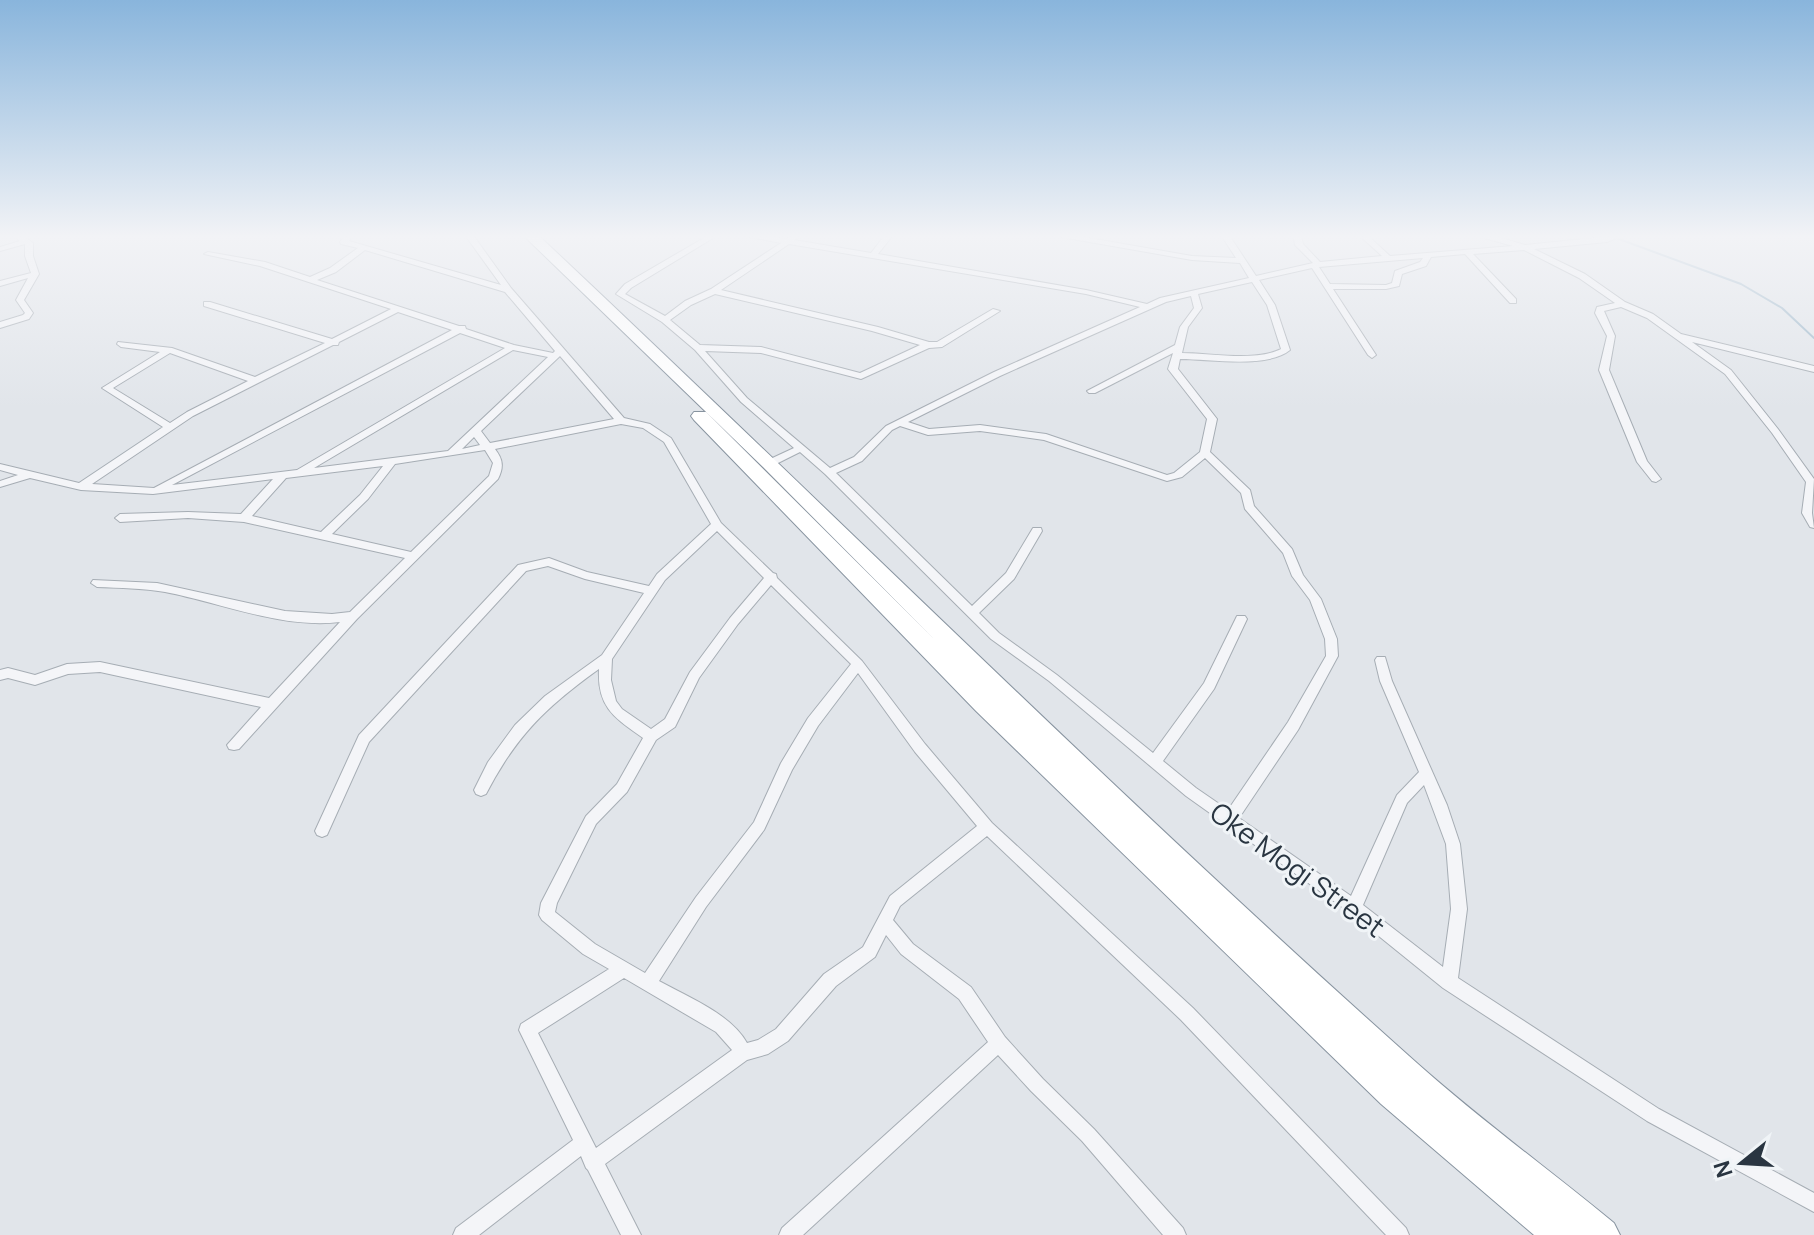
<svg xmlns="http://www.w3.org/2000/svg" width="1814" height="1235" font-family="Manrope,sans-serif">
<style>
.lines{fill:none;stroke-linecap:round;stroke-linejoin:round}
.stream{stroke:#9cb7ca;stroke-width:2}
.minor-casing{stroke:#a6adb4;stroke-width:2}
.motorway-casing{stroke:#8894a0;stroke-width:2}
.minor{fill:#f4f5f8;fill-rule:evenodd}
.motorway{fill:#fff;fill-rule:evenodd}
.labels{text-anchor:middle;dominant-baseline:central;stroke-width:6;stroke-linejoin:round;paint-order:stroke}
.near-street-label{font-size:28px;fill:#293541;stroke:#f0f4f7}
</style>
<rect width="100%" height="100%" fill="#e1e5ea"/>
<g class="lines">
<polyline class="stream" points="1608,235 1741,284 1782,308 1814,338"/>
<g class="minor-casing">
<g id="minor">
<polygon points="13,235 22,235 33,243 33,256 39,274 24,300 33,313 29,319 0,328 0,322 23,315 25,313 16,300 28,278 0,286 0,281 31,273 25,256 25,244 0,251 0,247 20,241"/>
<path d="M345,235H353L349,241L501,285L465,235H473L511,288L624,418L650,424L671,438L721,523L773,573L776,574L777,578L862,661L925,744L992,823L1193,1008L1406,1228L1409,1235H1386L1181,1020L987,836L900,906L893,920L913,944L971,987L1005,1037L1043,1079L1094,1129L1183,1228L1186,1235H1163L1082,1141L1031,1091L998,1055L803,1235H779L782,1228L988,1042L959,999L901,954L886,935L875,957L836,986L788,1041L768,1054L747,1060L605,1164L641,1235H621L588,1170L586,1168L581,1156L479,1235H453L456,1228L573,1140L519,1030L521,1024L609,969L583,954L542,920L539,915L541,903L586,816L617,784L643,738C615,718 597,708 599,669C546,707 516,736 486,794L481,796L476,794L474,790L488,762L515,725L545,696L602,655L644,593L585,579L548,566L526,571L369,742L327,835L322,837L317,835L315,831L359,735L518,565L549,558L587,572L649,586L657,574L711,524L664,442L643,428L621,424L495,449C503,459 504,467 498,479L357,619L239,749L234,750L229,749L227,745L261,707L100,672L68,674L35,685L8,678L0,680V670L8,668L35,675L67,664L100,662L269,698L340,622C282,629 222,603 165,592C142,588 120,588 97,587L91,583L93,580L157,583L285,611L332,614L350,612L405,558L244,522L188,518L120,522L115,518L120,514L188,512L241,514L273,479L153,494L81,490L30,478L0,487V481L18,475L0,470V464L79,483L163,427L102,388L160,352L121,347L117,344L118,342L172,348L255,377L325,343L204,306V302H210L332,339L391,309L260,266L204,254L208,252L265,262L310,277L330,268L358,248L341,244L340,242ZM365,250L505,292L555,351L553,353L514,345L466,329L465,326H459L317,280L336,272ZM398,312L452,330L154,488L92,484L193,416L333,345H338L339,342ZM460,333L505,348L297,470L172,485ZM513,350L548,357L448,451L314,468ZM170,353L248,381L187,412L170,423L113,388ZM560,356L614,419L490,443L481,431ZM474,437L480,445L462,449ZM485,450L493,463L489,476L411,552L332,534L368,499L395,464ZM383,466L360,495L321,532L252,516L286,478ZM717,531L764,578L730,618L690,672L665,719L651,729L622,709L616,701L611,680L612,659L665,580ZM771,585L851,664L808,718L781,763L754,822L696,897L645,973L595,944L555,912L557,903L596,824L627,792L656,740L675,727L699,678L738,624ZM858,673L915,752L977,826L890,896L863,947L824,974L776,1029L758,1040L747,1043C731,1014 688,997 659,981L706,907L764,830L792,770L818,726ZM624,978L716,1032L732,1050L596,1148L538,1033Z"/>
<path d="M709,235H718L631,288L625,294L665,316L685,301L711,289L781,243L750,237L746,235H761L786,239L792,235H801L794,240L871,253L885,235H893L878,254L1086,290L1147,304L1160,298L1249,278L1240,263L1192,260L1061,237L1057,235H1072L1192,256L1236,258L1221,235H1229L1256,276L1313,263L1295,245L1293,235H1301L1303,244L1320,262L1382,256L1359,235H1367L1390,256L1513,246L1481,237L1480,235H1491L1525,245L1623,235L1607,242L1534,249L1585,274L1625,302L1653,314L1681,334L1814,366V372L1692,342L1731,370L1778,429L1814,479L1812,513L1814,528L1810,527L1802,513L1806,482L1772,433L1725,374L1647,318L1621,307L1604,311L1615,336L1609,370L1647,461L1661,479L1656,482L1652,481L1637,462L1599,370L1607,336L1595,313L1597,307L1615,303L1579,278L1524,250L1473,254L1516,299V303H1510L1465,254L1431,257L1426,266L1402,274L1399,286L1386,289H1333L1376,355L1372,358L1368,355L1312,268L1259,280L1275,305L1290,350C1267,369 1210,359 1180,359L1178,369L1217,419L1210,452L1250,490L1254,506L1292,549L1303,575L1321,599L1337,639L1338,656L1298,730L1239,818L1351,896L1397,795L1419,772L1380,681L1375,660L1377,657H1385L1392,681L1447,805L1460,844L1467,909L1458,978L1659,1109L1814,1193V1212L1647,1121L1443,988L1349,912L1186,796L1049,681L991,639L825,474L800,452L774,465H766V461L794,448L741,402L695,350L662,322L616,294L625,284ZM789,244L1086,294L1140,307L994,372L886,426L854,457L830,468L747,398L705,351L761,353L861,379L929,348L942,347L1000,311L993,309L937,342H929L878,327L721,290ZM1423,258L1420,262L1395,271L1392,283L1386,285L1330,284L1319,267ZM1252,282L1267,305L1281,349C1256,362 1210,353 1182,353L1188,327L1202,308L1198,294ZM715,294L872,331L920,345L860,373L761,347L700,345L670,320L691,305ZM1191,296L1194,308L1180,327L1175,345L1087,391L1089,393H1095L1173,353L1168,369L1207,419L1200,452L1174,473L1167,475L1046,434L980,425L929,429L908,422L1000,376L1166,302ZM900,426L928,435L980,431L1044,440L1167,481L1182,477L1205,458L1241,493L1245,509L1283,553L1292,576L1310,600L1325,639L1326,656L1288,722L1228,810L1196,788L1163,761L1214,689L1247,619L1245,616H1237L1204,683L1153,753L1057,675L999,633L979,613L1014,579L1042,531L1041,528H1033L1006,573L972,606L836,473L862,461L892,430ZM1424,785L1446,844L1451,909L1443,967L1363,905L1407,803Z"/>
</g>
</g>
<g class="motorway-casing">
<path id="motorway" d="M523,235H538C829,508 1111,790 1409,1056C1474,1115 1546,1167 1614,1223L1620,1235H1534L1381,1104L976,711L694,420L691,416L694,412H706L934,639L763,467Z"/>
</g>
<use href="#minor" class="minor"/>
<use href="#motorway" class="motorway"/>
</g>
<linearGradient id="sky" x2="0" y2="1"><stop stop-color="#89b5dc"/><stop offset="0.58" stop-color="#f2f3f6"/><stop offset="1" stop-color="#f2f3f6" stop-opacity="0"/></linearGradient>
<rect width="1814" height="408" fill="url(#sky)"/>
<g class="labels">
<g class="near-street-label">
<text transform="translate(1298 869) rotate(36)">Oke Mogi Street</text>
</g>
</g>
<g transform="translate(1742 1163) rotate(252)" stroke="#f0f4f7" stroke-width="6" paint-order="stroke">
<path d="M0-6L14 30L0 20L-14 30Z" fill="#293541"/>
<text y="-12" font-size="22" font-weight="bold" text-anchor="middle" fill="#293541">N</text>
</g>
</svg>
